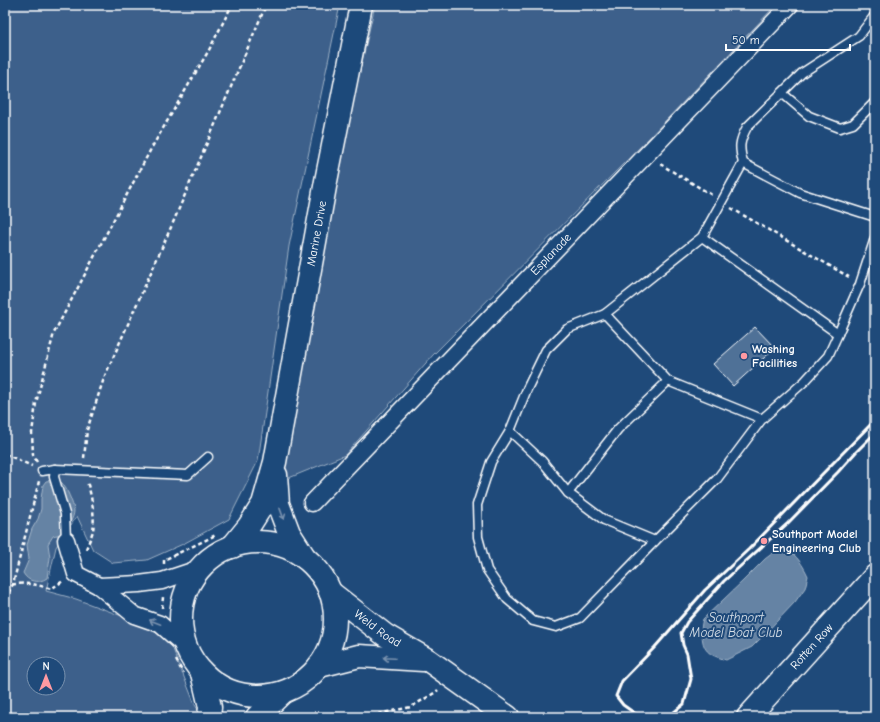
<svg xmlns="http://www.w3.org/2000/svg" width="880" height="722" font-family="'Comic Neue',sans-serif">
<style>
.green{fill:#3c618b;stroke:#9eb0c5;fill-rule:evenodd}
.water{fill:#6583a4;stroke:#a3b5c8}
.building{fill:#507197;stroke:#fff}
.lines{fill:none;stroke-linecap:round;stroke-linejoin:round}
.lane-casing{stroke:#fff;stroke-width:11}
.street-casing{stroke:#fff;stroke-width:19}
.secondary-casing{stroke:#fff;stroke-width:25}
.path{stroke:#fff;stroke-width:2.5;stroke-dasharray:4 3;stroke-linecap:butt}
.lane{stroke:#1f4a7a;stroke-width:8}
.street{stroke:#1f4a7a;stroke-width:16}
.secondary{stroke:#1f4a7a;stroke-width:22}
.rail{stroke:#fff;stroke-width:3}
.oneway{stroke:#7992af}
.poi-dot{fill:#ff9aa2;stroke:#1f4a7a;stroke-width:1.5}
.labels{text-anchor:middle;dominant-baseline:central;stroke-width:4;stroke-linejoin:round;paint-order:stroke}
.street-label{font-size:12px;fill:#fff;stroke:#1f4a7a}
.poi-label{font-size:12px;font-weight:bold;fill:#fff;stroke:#1f4a7a;text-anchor:start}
.water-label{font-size:13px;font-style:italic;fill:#d8e0e8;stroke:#1f4a7a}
</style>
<rect width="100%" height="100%" fill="#1f4a7a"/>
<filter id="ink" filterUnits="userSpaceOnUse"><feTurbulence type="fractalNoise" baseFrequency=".025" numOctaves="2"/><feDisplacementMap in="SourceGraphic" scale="8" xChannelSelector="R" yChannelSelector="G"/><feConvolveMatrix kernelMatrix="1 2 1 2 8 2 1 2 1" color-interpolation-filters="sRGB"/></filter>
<g filter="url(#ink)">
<g class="green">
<path d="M5,5H340L289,246L258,461L229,519L183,544L147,560L113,563L93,550L77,516L56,547L46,591L76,599L122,616L169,639L195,705L203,717H5ZM34,664H58V688H34Z"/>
<polygon points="375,5 776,5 648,139 433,355 345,455 284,480 287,442 344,141"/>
</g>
<g class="water">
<path d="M55,480C56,480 61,481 61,482C66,486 74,505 74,511C74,518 67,529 62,533C59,535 56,535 53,536L48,544L50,558L47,578C38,584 28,582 23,573L29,559L27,545L32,529L38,519L41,509V499L43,485L46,481Z"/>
<path d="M787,549C797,556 803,565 808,576L805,588L795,602L760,639L752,647L726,660C711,655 703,653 702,635C701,630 701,625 703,619L743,581L765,559L777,550Z"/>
</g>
<polygon class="building" points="755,327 775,348 733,386 713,364"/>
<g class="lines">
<g class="lane-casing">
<g id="lane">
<polyline points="782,93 809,116 840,128 853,124 875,102"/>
<polyline points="743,163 800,193 875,217"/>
<path d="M702,237L838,334L828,356L805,381L762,419L717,479L655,541L580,618L556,627L533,621L507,599L487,570L478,537L477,505L491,462L510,431L527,389L546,350L567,329L605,314L702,237L743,163C739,147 739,142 747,127L802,73L859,36L875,15"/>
<polyline points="605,314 668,381 762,419"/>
<polyline points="838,334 860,284 875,238"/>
<polyline points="510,431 542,461 568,493 604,520 655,541"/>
<polyline points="55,469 54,477 65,514 66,540"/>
<polyline points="42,471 55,469 188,475 208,457"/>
<polyline points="568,493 618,429 668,381"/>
</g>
</g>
<g class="street-casing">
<g id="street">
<path id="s1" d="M312,503L790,5"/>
<polyline points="66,540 76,574 99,586 134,615 160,624 185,646"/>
<polyline points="99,586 139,584 162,581 201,568"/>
</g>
</g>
<g class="secondary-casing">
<g id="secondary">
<polyline points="276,475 278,504 289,533 305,558"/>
<circle cx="258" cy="619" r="77"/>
<path id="s2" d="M232,547L249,526L263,504L275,462L326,181L361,5"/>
<path id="s3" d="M330,592L385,635L428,660L508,717"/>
<polyline points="319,666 359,656 423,660"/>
<polyline points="202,673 210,707 209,717"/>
<polyline points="257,717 282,693"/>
<path id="s4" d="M748,717L875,576"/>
</g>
</g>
<g class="path">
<polyline points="660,164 712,195"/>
<polyline points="731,208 849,277"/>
<polyline points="5,454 32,466"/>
<polyline points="84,458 87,430 104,378 172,225 266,5"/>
<polyline points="37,462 33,455 32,433 36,403 54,333 152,147 209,50 232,5"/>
<path d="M86,549C88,544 91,537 93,531C95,517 92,496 87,482"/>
<polyline points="164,564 164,560 216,535"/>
<path d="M5,586C23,582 33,583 51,589L63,581"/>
<polyline points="5,599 13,584 39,481"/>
<polyline points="162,608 163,597"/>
<polyline points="176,660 183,673"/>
<polyline points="228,715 233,717"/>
<polyline points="365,717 411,707 436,692 438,690"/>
</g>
<use href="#lane" class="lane"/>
<use href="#street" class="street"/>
<use href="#secondary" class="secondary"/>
<g class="rail">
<polyline points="640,717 623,705 616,696 622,681 655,647 705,590 749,549 875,420"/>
<polyline points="668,717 684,704 691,679 687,654 683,645 681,633 687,622 724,581 788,523 838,472 856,452 871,437 875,436"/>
</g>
</g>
<defs><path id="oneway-shaft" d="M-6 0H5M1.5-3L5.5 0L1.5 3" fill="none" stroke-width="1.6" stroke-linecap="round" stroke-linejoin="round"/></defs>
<g class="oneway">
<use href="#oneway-shaft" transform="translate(282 514) rotate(70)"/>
<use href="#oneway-shaft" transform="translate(155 622) rotate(-159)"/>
<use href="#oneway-shaft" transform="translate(389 658) rotate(-177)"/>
</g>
</g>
<g class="poi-dot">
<circle cx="744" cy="356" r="4"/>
<circle cx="764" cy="541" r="4"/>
</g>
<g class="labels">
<g class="street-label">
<text stroke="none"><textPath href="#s2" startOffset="329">Marine Drive</textPath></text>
<text stroke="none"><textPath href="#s1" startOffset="345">Esplanade</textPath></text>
<text stroke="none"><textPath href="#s3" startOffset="60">Weld Road</textPath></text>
<text stroke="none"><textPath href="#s4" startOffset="95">Rotten Row</textPath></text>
</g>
<g class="poi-label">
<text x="752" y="349">Washing<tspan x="752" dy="14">Facilities</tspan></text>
<text x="772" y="534">Southport Model<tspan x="772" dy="14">Engineering Club</tspan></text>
</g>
<g class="water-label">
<text x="736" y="617">Southport<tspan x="736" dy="15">Model Boat Club</tspan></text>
</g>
</g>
<rect width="880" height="722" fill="none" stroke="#1f4a7a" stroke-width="20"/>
<rect x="10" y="10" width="860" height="702" fill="none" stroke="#fff" stroke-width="1.5" filter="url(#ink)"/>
<g transform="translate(46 676)"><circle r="19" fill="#1f4a7a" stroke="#7992af"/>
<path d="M0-3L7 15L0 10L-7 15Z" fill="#ff9aa2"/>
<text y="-6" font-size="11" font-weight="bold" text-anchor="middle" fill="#ffffff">N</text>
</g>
<path d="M726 44v6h124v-6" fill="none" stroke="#ffffff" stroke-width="2"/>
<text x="732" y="44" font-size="12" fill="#ffffff" stroke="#1f4a7a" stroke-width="3" paint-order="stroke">50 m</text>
</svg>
